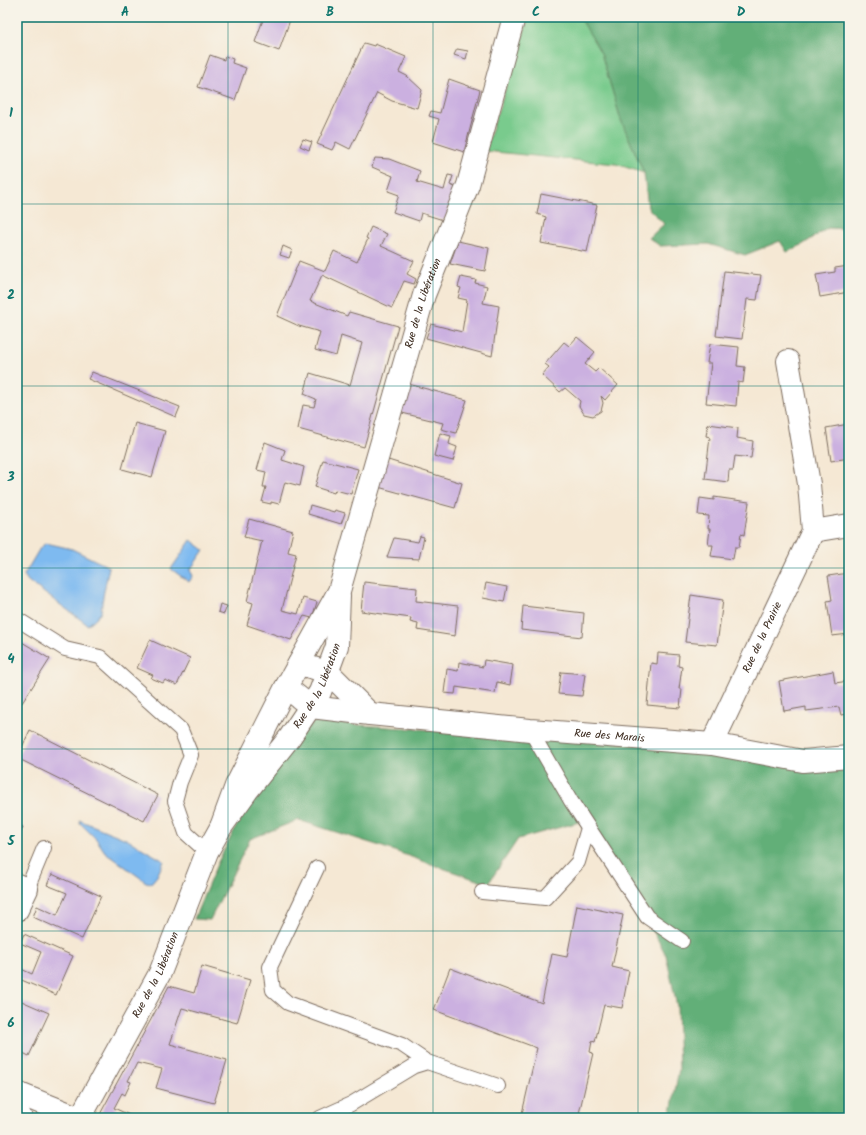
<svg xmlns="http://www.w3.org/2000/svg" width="866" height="1135" font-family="Kalam,sans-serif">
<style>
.green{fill:#79cb8d;stroke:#5a7a56}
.forest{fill:#62af78;stroke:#4e6c4b}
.water{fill:#7ebaf0;stroke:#5c7287}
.building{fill:#cbb0e0}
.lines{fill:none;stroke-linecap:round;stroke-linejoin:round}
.service-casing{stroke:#7c6c5e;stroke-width:16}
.minor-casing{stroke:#7c6c5e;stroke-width:24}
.tertiary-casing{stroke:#7c6c5e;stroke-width:24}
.service{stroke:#fff;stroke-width:14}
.minor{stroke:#fff;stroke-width:22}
.tertiary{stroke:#fff;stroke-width:22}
.grid{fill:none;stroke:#0f766e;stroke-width:1;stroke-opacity:0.55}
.labels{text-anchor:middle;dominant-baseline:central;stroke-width:4;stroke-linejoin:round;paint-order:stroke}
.street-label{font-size:11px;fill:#3b2a1e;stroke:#f7f3e8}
.neatline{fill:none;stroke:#0f766e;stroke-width:1.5}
.grid-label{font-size:13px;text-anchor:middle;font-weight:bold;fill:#0f766e}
</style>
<rect width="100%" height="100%" fill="#f7f3e8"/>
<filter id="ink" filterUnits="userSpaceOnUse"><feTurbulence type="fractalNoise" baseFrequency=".025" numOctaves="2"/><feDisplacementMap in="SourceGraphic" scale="8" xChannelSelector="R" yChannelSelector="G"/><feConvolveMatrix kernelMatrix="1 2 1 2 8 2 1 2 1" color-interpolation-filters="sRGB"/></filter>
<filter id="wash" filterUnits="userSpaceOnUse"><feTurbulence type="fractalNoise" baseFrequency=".012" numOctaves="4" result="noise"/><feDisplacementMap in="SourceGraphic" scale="16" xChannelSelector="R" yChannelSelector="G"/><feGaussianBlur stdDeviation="0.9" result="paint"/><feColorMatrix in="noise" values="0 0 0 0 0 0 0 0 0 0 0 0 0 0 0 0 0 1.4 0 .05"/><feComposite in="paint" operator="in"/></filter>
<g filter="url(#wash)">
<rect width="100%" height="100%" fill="#f5e8d4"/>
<polygon class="green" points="529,17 580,17 601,53 621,120 644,173 616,164 485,151"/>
<g class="forest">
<polygon points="580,17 849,17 849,229 828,228 802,245 787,252 780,241 745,255 708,244 660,246 649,238 664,224 648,208 644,173 621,120 601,53"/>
<polygon points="314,722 849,758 849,1118 670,1118 679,1069 677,1006 666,955 637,901 579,822 518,839 488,884 380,846 298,820 250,839 210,920 194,919 217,864 240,819 298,735"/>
</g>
<g class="water">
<polygon points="191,540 204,550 190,570 193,576 189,582 171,569"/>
<path d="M46,543L72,549L109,567C106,583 102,597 101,613L88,625L28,581L24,575L40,548Z"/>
<polygon points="79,820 126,839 164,861 157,876 151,883 146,882 105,852 97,840 80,823"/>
</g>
<g id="blocks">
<g class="building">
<polygon points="264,17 291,17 279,51 255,42"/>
<polygon points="364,43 374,46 375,44 406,57 399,72 407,76 422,90 417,108 392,101 377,93 350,149 336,142 332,150 317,144"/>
<polygon points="457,49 468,51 466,59 454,55"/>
<polygon points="210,55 224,60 225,56 233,59 232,63 246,68 235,100 198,87"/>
<polygon points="449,79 480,90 464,152 433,142 439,119 429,116 431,111 440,113"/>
<polygon points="303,139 312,142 309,150 300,146"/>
<polygon points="375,158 389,159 420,171 417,182 444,190 448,175 453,176 450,185 455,187 446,219 443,220 421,213 419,221 393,212 399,195 388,191 393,176 372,167"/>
<polygon points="541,194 597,205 587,252 541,243 546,217 537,214"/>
<polygon points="371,227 387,234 381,246 414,261 407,274 416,279 414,284 404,281 392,308 322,275 310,301 347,316 349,312 398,326 364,447 298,429 303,405 314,407 316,399 304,394 310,373 350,385 362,343 341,336 336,356 315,350 320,332 299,326 277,316 299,261 325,271 334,251 357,262 368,239 366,238"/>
<polygon points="458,241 489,248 485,271 450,264"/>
<polygon points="283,246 292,250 289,258 280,255"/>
<polygon points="849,266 849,292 820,297 816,275 835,272 835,268"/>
<polygon points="724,271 761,275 757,300 747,299 742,339 716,336"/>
<polygon points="461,277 476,280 475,283 487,286 483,303 499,306 492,356 426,338 431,324 462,332 467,300 458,298 461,288 458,287"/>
<polygon points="577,337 595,352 585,364 595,372 599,368 618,385 605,400 601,396 603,403 601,411 593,416 584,414 579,406 580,401 565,388 560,392 542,375 549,367 545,364 564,342 569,346"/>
<polygon points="710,344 739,347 737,366 745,367 743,383 738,382 736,406 706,403 711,363 707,363"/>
<polygon points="92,372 180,407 176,417 88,379"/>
<polygon points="405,383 467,400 456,433 441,429 443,423 398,412"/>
<polygon points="135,423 165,431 152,477 122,469"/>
<polygon points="708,424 738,428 737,438 753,441 751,458 735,456 733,470 729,470 728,482 705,479 710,437 706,436"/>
<polygon points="849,424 849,458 831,461 826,428"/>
<polygon points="440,433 451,436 449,444 457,447 453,461 434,456"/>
<polygon points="265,442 285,450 282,460 304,467 300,486 285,482 279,504 271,502 271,504 262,502 266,487 263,487 266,472 257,470"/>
<polygon points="385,459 462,483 455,508 378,487"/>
<polygon points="323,460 358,469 351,494 335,490 334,493 315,487"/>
<polygon points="714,497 749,502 744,535 741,534 739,547 735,547 733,559 711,556 713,545 708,545 710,529 708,529 709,516 698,515 700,498 714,500"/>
<polygon points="310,505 334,512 335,510 345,513 341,524 308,514"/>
<polygon points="249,519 293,531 288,552 296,554 282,610 298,614 303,598 317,602 312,618 304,616 291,640 247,625 253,603 247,601 262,541 244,537"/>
<polygon points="420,536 424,537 419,559 387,557 394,538 418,542"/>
<polygon points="849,573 849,634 832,636 827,601 832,600 828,576"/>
<polygon points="364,582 417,588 416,601 458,606 455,636 417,630 418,624 410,622 411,618 361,611"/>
<polygon points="486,583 507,587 504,602 483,598"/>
<polygon points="691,595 723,600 717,645 685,642"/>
<polygon points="220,604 227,606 224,614 218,612"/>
<polygon points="523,606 584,613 582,637 521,630"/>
<polygon points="17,639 50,659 22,703 17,700"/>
<polygon points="150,640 190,658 177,685 165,680 163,683 151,678 153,675 137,668"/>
<polygon points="658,653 679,655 678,666 682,667 679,689 682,689 680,708 647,705 651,663 657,664"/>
<polygon points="484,660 513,665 510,685 497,682 495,693 456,687 455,694 444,693 447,669 458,671 459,662 483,667"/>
<polygon points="833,671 835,683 849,681 849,714 841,715 839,707 806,711 806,707 784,711 779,681"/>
<polygon points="561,672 585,674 582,696 558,694"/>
<polygon points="30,730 158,795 144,821 17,758"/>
<polygon points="17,824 23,827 17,841"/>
<polygon points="52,874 101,896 82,939 33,917 37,906 57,915 67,893 47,885"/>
<polygon points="577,905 623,915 612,967 629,971 622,1008 604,1005 595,1042 592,1041 590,1052 593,1053 578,1118 521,1118 537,1048 434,1010 450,968 542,1003 552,954 567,957"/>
<polygon points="24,934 73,956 56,995 17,978 17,967 32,974 41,952 20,943"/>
<polygon points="202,966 250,980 237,1023 182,1008 170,1044 227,1060 214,1103 156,1088 162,1069 137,1063 128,1081 131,1082 125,1095 122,1093 114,1108 136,1118 98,1118 169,986 194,993"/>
<polygon points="17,999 49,1013 29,1056 17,1050"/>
</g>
</g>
</g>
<g filter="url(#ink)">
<use href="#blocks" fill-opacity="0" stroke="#7c6c5e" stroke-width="1"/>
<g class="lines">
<g class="service-casing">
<g id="service">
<polyline points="17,619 65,649 100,657 181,730 191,755 180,782 175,801 186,833 207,852"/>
<polyline points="530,730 571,801 647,917 682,941"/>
<polyline points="317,868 270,967 273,990 288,1003 402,1045 427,1062"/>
<polyline points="27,889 44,848"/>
<polyline points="482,892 545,898 578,862 588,828"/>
<polyline points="320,1118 351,1104 414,1066 427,1062 498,1086"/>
</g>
</g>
<g class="minor-casing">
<g id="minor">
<polyline points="813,531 849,525"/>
<polyline points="299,664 328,672 370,714"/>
<path id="s1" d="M286,687L311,707L370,714L530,730L712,744L803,761L849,757"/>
<path id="s2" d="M712,744L813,531L809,484L788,361"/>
<polyline points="17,885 27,889 17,910"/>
<polyline points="17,1093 79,1118"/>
<polyline points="17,1110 21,1118"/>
</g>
</g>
<g class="tertiary-casing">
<g id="tertiary">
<path id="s3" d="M221,827L236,786L286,687L339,591L424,295L468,185L514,17"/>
<path id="s4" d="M80,1118L160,973L207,852L221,827L247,791L290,737L320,692L337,646L339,596"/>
</g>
</g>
<use href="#service" class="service"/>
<use href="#minor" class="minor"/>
<use href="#tertiary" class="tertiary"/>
</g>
</g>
<path class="grid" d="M228,17V1118M433,17V1118M638,17V1118M17,204H849M17,386H849M17,568H849M17,749H849M17,931H849"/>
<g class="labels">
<g class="street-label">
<text stroke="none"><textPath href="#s3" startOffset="564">Rue de la Libération</textPath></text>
<text stroke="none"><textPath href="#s2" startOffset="118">Rue de la Prairie</textPath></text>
<text stroke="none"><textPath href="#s4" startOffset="496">Rue de la Libération</textPath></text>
<text stroke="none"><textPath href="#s1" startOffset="332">Rue des Marais</textPath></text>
<text stroke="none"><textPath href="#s4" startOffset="162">Rue de la Libération</textPath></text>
</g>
</g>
<rect width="866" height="1135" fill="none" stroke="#f7f3e8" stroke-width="44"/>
<rect x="22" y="22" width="822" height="1091" class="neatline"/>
<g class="grid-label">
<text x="125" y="16">A</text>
<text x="330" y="16">B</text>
<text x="536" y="16">C</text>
<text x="741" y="16">D</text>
<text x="11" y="117">1</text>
<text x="11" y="299">2</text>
<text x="11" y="481">3</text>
<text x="11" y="663">4</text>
<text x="11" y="845">5</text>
<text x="11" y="1027">6</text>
</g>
</svg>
